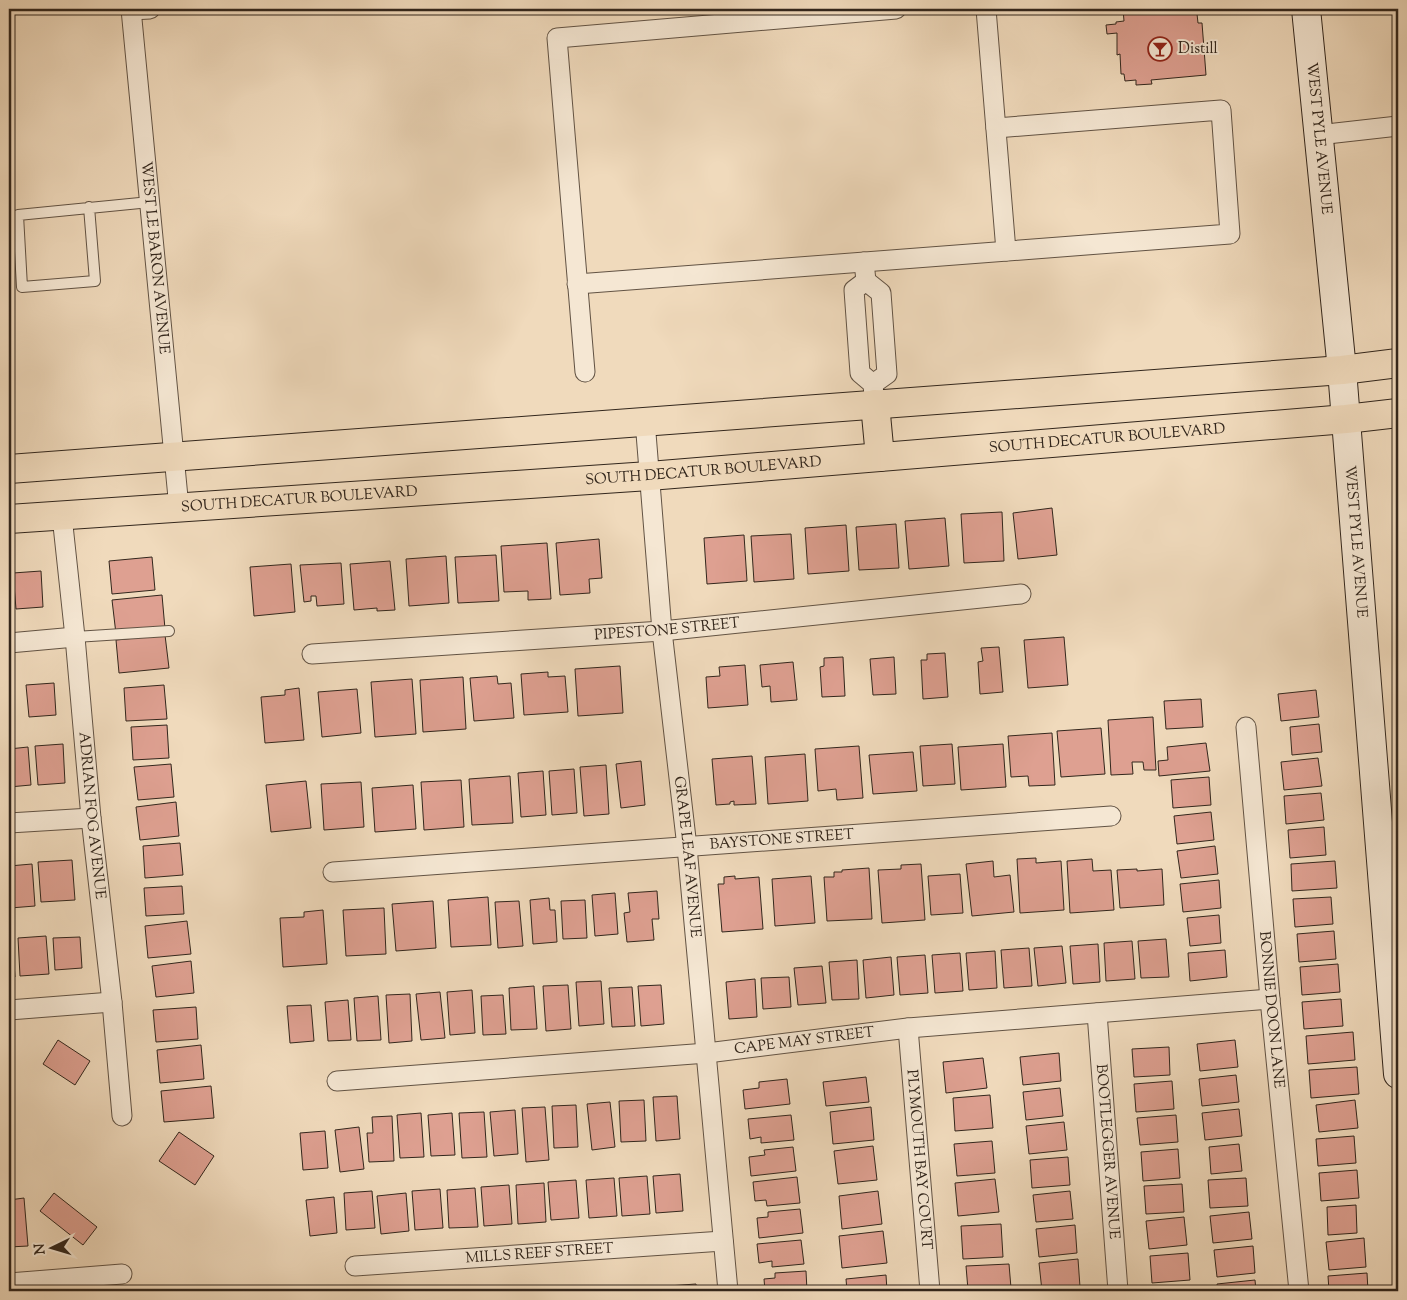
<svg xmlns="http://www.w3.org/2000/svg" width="1407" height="1300" font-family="'Sorts Mill Goudy',serif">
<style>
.building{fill:#dea091;stroke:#32261c}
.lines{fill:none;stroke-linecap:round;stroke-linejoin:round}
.lane-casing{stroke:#625344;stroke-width:12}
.street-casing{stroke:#625344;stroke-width:21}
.secondary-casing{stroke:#32261c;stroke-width:30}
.primary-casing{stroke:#32261c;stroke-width:30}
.lane{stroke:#f5e7d3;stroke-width:10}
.street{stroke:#f5e7d3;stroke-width:19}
.secondary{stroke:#f5e7d3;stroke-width:28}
.primary{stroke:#f0dabc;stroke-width:28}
.labels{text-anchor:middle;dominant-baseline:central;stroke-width:4;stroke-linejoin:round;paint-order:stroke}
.poi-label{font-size:15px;fill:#32261c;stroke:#f5e7d3;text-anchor:start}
.street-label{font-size:15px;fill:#32261c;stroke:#f5e7d3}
</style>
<rect width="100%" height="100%" fill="#f0dabc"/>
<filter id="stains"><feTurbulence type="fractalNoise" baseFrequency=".004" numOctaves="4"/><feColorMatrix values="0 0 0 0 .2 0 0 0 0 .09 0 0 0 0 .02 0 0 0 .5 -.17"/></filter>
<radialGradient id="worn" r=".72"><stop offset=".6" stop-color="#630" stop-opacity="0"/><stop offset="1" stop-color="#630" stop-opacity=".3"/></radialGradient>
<g class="building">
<polygon points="1123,9 1150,9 1150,12 1191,9 1192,14 1197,14 1198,23 1202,23 1206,75 1151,80 1152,84 1136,85 1136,80 1125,81 1124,74 1121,74 1120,54 1117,55 1117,33 1107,34 1106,25 1116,24 1116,22 1124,21"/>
<polygon points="1052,508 1057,555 1018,559 1013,513"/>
<polygon points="1002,512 1004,561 964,563 961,514"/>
<polygon points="945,518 949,566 909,569 905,521"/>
<polygon points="896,524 899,568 859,570 856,527"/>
<polygon points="846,525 849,571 808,574 805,528"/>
<polygon points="791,534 794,579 754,582 751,536"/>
<polygon points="744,535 747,581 707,584 704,538"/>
<polygon points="599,539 602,578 589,579 590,593 560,595 556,543"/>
<polygon points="547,543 551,599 528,600 528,591 504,592 501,546"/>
<polygon points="496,555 499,601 458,603 455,557"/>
<polygon points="446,556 449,603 409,606 406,559"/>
<polygon points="152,557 155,590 112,594 109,561"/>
<polygon points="390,561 395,610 377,611 377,608 354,610 350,564"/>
<polygon points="341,563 344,604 317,606 316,596 311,596 311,601 304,602 300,565"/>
<polygon points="291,564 295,612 254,616 250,567"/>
<polygon points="41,571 43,607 16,609 13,573"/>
<polygon points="162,595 165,629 116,634 112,600"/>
<polygon points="165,635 169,668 119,673 116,640"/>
<polygon points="1064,637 1068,685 1028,688 1024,640"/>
<polygon points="999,647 1003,692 980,694 978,662 983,661 981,648"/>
<polygon points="945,653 948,697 923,699 921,660 927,660 927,654"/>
<polygon points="843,657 845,696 822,697 820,667 824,666 824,658"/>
<polygon points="894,657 896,694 873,695 870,659"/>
<polygon points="793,662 797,700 771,702 770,686 762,687 760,665"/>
<polygon points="745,665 748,705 708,708 706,677 720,676 719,667"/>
<polygon points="620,666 623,713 578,716 575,669"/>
<polygon points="548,672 548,677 565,676 568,712 524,715 521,674"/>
<polygon points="497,676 498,684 511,683 514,718 474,721 470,678"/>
<polygon points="463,677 466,729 423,732 420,680"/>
<polygon points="412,679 416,734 375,737 371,682"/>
<polygon points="54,683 56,715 29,717 26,685"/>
<polygon points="9,684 12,717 9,717"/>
<polygon points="164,685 167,719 126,721 124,688"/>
<polygon points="299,688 304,740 265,743 261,697 285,695 285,690"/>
<polygon points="357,689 361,733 322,737 318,692"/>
<polygon points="1316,690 1319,717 1281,721 1278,694"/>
<polygon points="1201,699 1203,727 1166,729 1164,701"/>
<polygon points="1153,717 1156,770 1144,770 1143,762 1132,762 1133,774 1111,775 1108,720"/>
<polygon points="1319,724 1322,752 1292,755 1290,727"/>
<polygon points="167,725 169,758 133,760 131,727"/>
<polygon points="1101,728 1105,774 1061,777 1057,731"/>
<polygon points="1052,733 1055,785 1029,786 1028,776 1011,777 1008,736"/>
<polygon points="1206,743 1210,771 1159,776 1158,761 1168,760 1167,747"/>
<polygon points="63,744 65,783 38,785 35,746"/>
<polygon points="952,744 955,784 923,786 920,746"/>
<polygon points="1003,744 1006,787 961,790 958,747"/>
<polygon points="859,746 863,798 837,800 836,789 818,791 815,749"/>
<polygon points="28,747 31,785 9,787 9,749"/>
<polygon points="913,752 917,791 873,794 869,755"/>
<polygon points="805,754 808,801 768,804 765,757"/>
<polygon points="752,756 756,804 734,805 734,801 730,802 730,804 716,805 712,759"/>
<polygon points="1318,758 1322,786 1284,790 1281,762"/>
<polygon points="641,761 645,805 621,808 616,764"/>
<polygon points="171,764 174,797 138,800 134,767"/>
<polygon points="606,765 609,814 584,816 580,767"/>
<polygon points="574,769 577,813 552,815 549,771"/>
<polygon points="543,771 546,815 521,817 518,773"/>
<polygon points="510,776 513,823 472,825 469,779"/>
<polygon points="1209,777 1211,805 1173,808 1171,780"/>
<polygon points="461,780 464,827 424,830 421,782"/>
<polygon points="306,781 311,828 271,832 266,785"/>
<polygon points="361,782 364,827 324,830 321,784"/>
<polygon points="413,785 416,829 375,832 372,788"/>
<polygon points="1321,793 1324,820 1286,824 1284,796"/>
<polygon points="176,802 179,836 140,840 136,807"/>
<polygon points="1211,812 1214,840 1177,844 1174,816"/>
<polygon points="1324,827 1326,855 1290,858 1288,830"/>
<polygon points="180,843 183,875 145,878 143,846"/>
<polygon points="1215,846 1218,874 1181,878 1177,851"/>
<polygon points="1036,858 1036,863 1061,861 1064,910 1020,913 1017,859"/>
<polygon points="1092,859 1093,871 1111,870 1114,910 1070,913 1067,861"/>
<polygon points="72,860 75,900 41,902 38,862"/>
<polygon points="993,861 994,877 1010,875 1014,912 972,916 966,864"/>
<polygon points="1335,861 1337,888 1292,891 1291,864"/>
<polygon points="32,864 35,906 10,908 9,866"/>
<polygon points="921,864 925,920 882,923 878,870 901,869 901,865"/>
<polygon points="869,868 872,919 827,921 824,877 834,877 834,872 842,872 842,870"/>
<polygon points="1137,869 1137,871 1162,869 1164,905 1120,908 1117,870"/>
<polygon points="960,874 963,913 931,915 928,876"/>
<polygon points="735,876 735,879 759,877 763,929 722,932 718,884 724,884 724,877"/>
<polygon points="811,876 815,923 775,926 772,879"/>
<polygon points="1219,880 1221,908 1183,912 1180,884"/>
<polygon points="182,886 184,914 146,916 144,888"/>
<polygon points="657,891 659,919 652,919 654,940 627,942 624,913 630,912 628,893"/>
<polygon points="615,893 618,934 595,936 592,895"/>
<polygon points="488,897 491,945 451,947 448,900"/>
<polygon points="1331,897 1333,924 1295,927 1293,899"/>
<polygon points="549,898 550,910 555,910 557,942 533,944 530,900"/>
<polygon points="585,900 587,938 563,939 561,901"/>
<polygon points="433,901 436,948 396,951 392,904"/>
<polygon points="519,901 523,946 498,948 495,902"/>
<polygon points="384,908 386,954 346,956 343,910"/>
<polygon points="323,910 327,964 283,967 280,918 304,917 304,912"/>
<polygon points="1219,915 1221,943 1190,946 1187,918"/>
<polygon points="187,921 191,954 148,958 145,926"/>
<polygon points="1334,931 1336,959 1299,962 1297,934"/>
<polygon points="46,936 49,974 20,976 18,938"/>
<polygon points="80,937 82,968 55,970 53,938"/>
<polygon points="12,938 15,977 9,978 9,939"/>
<polygon points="1166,939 1169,977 1141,978 1138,941"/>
<polygon points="1132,941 1135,979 1106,981 1104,943"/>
<polygon points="1098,944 1100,982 1073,984 1070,946"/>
<polygon points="1062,946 1066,983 1038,986 1034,948"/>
<polygon points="1029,948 1032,986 1004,988 1001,950"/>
<polygon points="1225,950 1227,977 1190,981 1188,953"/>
<polygon points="995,951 997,988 969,990 966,953"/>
<polygon points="960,953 963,991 935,993 932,955"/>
<polygon points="925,955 928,993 900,995 897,957"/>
<polygon points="891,957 894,995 866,998 863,960"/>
<polygon points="857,960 859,999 832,1000 829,962"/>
<polygon points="191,961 194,993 156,997 152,966"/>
<polygon points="1338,964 1340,992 1302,995 1300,967"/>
<polygon points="822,966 826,1003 798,1005 794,968"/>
<polygon points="789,977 791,1007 763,1009 761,978"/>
<polygon points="755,979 757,1017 729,1019 726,982"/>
<polygon points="601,981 604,1024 579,1026 576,982"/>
<polygon points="568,985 571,1029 546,1031 543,986"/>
<polygon points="661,985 664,1024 641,1026 638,986"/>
<polygon points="534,986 537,1029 511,1030 509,988"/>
<polygon points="632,987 635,1026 612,1027 609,988"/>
<polygon points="472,990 475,1033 450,1035 447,992"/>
<polygon points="440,992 445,1038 421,1040 416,994"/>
<polygon points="410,994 412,1041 389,1043 386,995"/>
<polygon points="503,995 506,1034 483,1035 481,996"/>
<polygon points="378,996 381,1040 357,1041 354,998"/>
<polygon points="1341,999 1343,1026 1304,1029 1302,1002"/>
<polygon points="348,1000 351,1040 328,1041 325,1002"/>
<polygon points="311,1005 314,1041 290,1043 287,1006"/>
<polygon points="196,1007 198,1039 156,1042 153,1010"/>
<polygon points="1353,1032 1355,1060 1308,1064 1306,1036"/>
<polygon points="58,1040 90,1061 75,1085 43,1064"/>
<polygon points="1235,1040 1238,1067 1200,1071 1197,1044"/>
<polygon points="201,1045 204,1079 160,1083 157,1050"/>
<polygon points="1169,1047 1170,1075 1134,1077 1132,1049"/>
<polygon points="1059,1053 1061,1081 1023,1085 1020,1057"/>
<polygon points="983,1058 987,1088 946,1093 943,1062"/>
<polygon points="1357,1067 1359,1094 1311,1098 1309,1070"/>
<polygon points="1236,1075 1239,1102 1202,1106 1199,1079"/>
<polygon points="866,1077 869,1102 826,1106 823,1082"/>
<polygon points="787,1079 790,1104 745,1109 743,1090 759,1088 759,1082"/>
<polygon points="1172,1081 1174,1109 1136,1112 1134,1084"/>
<polygon points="211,1086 214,1118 164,1122 161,1091"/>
<polygon points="1060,1088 1063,1116 1026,1120 1023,1092"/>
<polygon points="990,1095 993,1128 955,1131 953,1098"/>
<polygon points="677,1096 680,1139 656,1141 653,1097"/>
<polygon points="644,1100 646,1141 621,1142 619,1101"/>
<polygon points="1355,1100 1358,1128 1319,1132 1316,1105"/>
<polygon points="610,1102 615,1147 592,1150 587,1104"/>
<polygon points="576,1105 578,1147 554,1148 552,1106"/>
<polygon points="545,1107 549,1160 526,1162 522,1108"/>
<polygon points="871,1107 874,1140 833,1144 830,1112"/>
<polygon points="1239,1109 1242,1136 1205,1140 1202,1113"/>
<polygon points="515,1110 518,1154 494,1156 490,1112"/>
<polygon points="484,1112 487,1157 462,1158 459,1113"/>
<polygon points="421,1113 424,1157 400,1158 397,1115"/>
<polygon points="452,1113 455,1155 431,1156 428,1115"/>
<polygon points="791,1115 794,1140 761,1143 761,1137 750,1139 748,1119"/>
<polygon points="1176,1115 1178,1142 1140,1145 1137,1118"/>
<polygon points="392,1116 394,1161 369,1162 367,1133 373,1133 372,1117"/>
<polygon points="1064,1122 1067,1150 1029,1154 1026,1126"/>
<polygon points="359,1127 364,1169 340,1172 335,1130"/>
<polygon points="325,1131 328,1168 303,1170 300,1133"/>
<polygon points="179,1132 214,1156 195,1185 159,1161"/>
<polygon points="1354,1136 1356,1163 1318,1166 1316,1139"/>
<polygon points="992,1141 995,1173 957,1176 954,1144"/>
<polygon points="1239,1144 1242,1171 1211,1174 1209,1147"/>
<polygon points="873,1146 877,1180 838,1184 834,1151"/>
<polygon points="793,1147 796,1171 751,1176 749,1157 765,1155 764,1150"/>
<polygon points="1178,1149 1180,1178 1143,1181 1141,1152"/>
<polygon points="1068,1157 1070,1185 1032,1188 1030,1160"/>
<polygon points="1357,1170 1359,1198 1321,1201 1319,1173"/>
<polygon points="680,1174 683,1211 656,1213 653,1176"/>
<polygon points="647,1176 650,1214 622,1216 619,1178"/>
<polygon points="797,1177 800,1203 767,1206 766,1200 755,1201 753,1182"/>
<polygon points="614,1178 617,1216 589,1218 586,1180"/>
<polygon points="1246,1178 1248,1206 1210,1208 1208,1180"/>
<polygon points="995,1179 999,1212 958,1216 955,1183"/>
<polygon points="576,1180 579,1218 551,1220 548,1182"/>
<polygon points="544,1183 546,1222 518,1224 516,1185"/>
<polygon points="1182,1184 1184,1212 1146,1214 1144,1186"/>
<polygon points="509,1185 512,1224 484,1226 481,1187"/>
<polygon points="475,1188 478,1227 449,1228 447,1190"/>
<polygon points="440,1189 443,1228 415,1230 412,1191"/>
<polygon points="372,1191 375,1228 346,1230 344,1193"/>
<polygon points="878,1191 882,1224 842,1229 839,1196"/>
<polygon points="1070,1191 1073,1219 1036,1222 1033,1195"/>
<polygon points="54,1193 97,1227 83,1245 40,1211"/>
<polygon points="406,1193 409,1231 381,1234 377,1196"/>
<polygon points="334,1197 337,1233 310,1236 306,1200"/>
<polygon points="24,1198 28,1246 9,1247 9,1200"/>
<polygon points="1356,1205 1357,1233 1328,1235 1327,1207"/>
<polygon points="800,1209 803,1233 759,1238 757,1218 768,1217 768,1212"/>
<polygon points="1249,1212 1252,1239 1213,1243 1210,1216"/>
<polygon points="1184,1217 1187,1245 1149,1249 1146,1221"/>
<polygon points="1001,1224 1003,1257 963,1259 961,1226"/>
<polygon points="1075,1225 1077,1253 1039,1257 1036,1229"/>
<polygon points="883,1231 887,1263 842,1268 839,1236"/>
<polygon points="1364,1238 1366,1267 1329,1270 1326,1242"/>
<polygon points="801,1240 804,1264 772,1267 772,1261 759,1263 757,1244"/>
<polygon points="1253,1246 1255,1273 1217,1277 1214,1250"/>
<polygon points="1188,1253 1190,1280 1152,1283 1150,1256"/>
<polygon points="1078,1259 1080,1287 1042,1291 1039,1263"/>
<polygon points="1009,1264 1011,1288 968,1290 966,1266"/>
<polygon points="806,1271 807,1291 765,1291 764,1279 775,1278 775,1273"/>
<polygon points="1367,1273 1368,1291 1329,1291 1328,1276"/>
<polygon points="886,1275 887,1291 847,1291 846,1279"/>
<polygon points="1255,1280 1256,1291 1218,1291 1217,1284"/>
<polygon points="696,1284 697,1291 668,1291 668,1286"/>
<polygon points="657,1286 658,1291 629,1291 629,1289"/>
<polygon points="1191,1286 1191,1291 1154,1291 1153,1290"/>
</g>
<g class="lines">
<g class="lane-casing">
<g id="lane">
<polyline points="89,207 95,281 22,287 18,215 150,202"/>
<polyline points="75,637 169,631"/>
</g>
</g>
<g class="street-casing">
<g id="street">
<path id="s1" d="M131,9L179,508"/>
<polyline points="986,9 1006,251"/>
<polyline points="131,10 150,9"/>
<polyline points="1318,135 1398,126"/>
<polyline points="864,262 866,281 881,293 887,374 873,384"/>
<polyline points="866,281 854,290 860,373 873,384 874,397"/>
<polyline points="577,284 1230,234 1221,110 996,128"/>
<polyline points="585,372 557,38 896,9"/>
<path id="s2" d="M645,421L662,631L687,847L728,1291"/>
<path id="s3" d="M62,516L75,637L91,818L112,1002L122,1116"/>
<polyline points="9,643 75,637"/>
<path id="s4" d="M312,654L662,631L1021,594"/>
<path id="s5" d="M1246,727L1270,999L1299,1291"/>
<polyline points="9,823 91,818"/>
<path id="s6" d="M333,872L1111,816"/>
<polyline points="9,1010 112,1002"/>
<path id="s7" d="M1097,1013L1118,1291"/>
<path id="s8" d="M908,1028L930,1291"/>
<path id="s9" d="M337,1081L707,1053L908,1028L1270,999"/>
<path id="s10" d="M355,1266L723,1241"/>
<polyline points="9,1283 122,1274"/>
</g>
</g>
<g class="secondary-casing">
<g id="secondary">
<path id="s11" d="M1306,9L1342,370L1398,1074"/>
</g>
</g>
<g class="primary-casing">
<g id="primary">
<polyline points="875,404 880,457"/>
<polyline points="9,469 1342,370 1398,363"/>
<path id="s12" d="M9,519L649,476L1346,419L1398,413"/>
</g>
</g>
<use href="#lane" class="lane"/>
<use href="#street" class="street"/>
<use href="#secondary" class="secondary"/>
<use href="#primary" class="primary"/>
</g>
<defs>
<g id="bar-ring" transform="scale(1.25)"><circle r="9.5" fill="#f5e7d3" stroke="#8f2418" stroke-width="1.5"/><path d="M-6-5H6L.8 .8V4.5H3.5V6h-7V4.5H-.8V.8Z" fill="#8f2418"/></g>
</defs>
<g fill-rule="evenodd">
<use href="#bar-ring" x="1160" y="49"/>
</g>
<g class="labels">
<g class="poi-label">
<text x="1178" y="49">Distill</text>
</g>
<g class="street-label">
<text stroke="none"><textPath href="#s11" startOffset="130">WEST PYLE AVENUE</textPath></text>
<text stroke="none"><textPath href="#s1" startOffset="250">WEST LE BARON AVENUE</textPath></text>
<text stroke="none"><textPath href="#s12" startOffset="1101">SOUTH DECATUR BOULEVARD</textPath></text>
<text stroke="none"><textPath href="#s12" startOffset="696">SOUTH DECATUR BOULEVARD</textPath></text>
<text stroke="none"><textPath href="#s12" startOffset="291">SOUTH DECATUR BOULEVARD</textPath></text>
<text stroke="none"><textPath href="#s11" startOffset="535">WEST PYLE AVENUE</textPath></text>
<text stroke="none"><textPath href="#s4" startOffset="356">PIPESTONE STREET</textPath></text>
<text stroke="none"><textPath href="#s3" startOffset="301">ADRIAN FOG AVENUE</textPath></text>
<text stroke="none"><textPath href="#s6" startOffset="450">BAYSTONE STREET</textPath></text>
<text stroke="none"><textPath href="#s2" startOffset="438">GRAPE LEAF AVENUE</textPath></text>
<text stroke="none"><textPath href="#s5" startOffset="284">BONNIE DOON LANE</textPath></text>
<text stroke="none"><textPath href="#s9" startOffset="469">CAPE MAY STREET</textPath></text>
<text stroke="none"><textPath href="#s7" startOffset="139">BOOTLEGGER AVENUE</textPath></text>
<text stroke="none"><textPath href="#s8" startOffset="132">PLYMOUTH BAY COURT</textPath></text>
<text stroke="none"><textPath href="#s10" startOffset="185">MILLS REEF STREET</textPath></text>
</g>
</g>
<rect width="1407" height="1300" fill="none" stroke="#f0dabc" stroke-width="30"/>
<rect x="10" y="10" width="1387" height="1280" fill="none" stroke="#32261c" stroke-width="2.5"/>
<rect x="15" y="15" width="1377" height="1270" fill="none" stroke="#32261c"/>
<g transform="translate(52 1248) rotate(265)" stroke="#f5e7d3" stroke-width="4" paint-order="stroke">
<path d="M0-4L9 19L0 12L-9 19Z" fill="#32261c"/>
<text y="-8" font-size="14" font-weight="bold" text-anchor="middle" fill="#32261c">N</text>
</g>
<rect width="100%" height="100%" filter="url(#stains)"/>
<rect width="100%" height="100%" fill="url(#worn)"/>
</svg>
